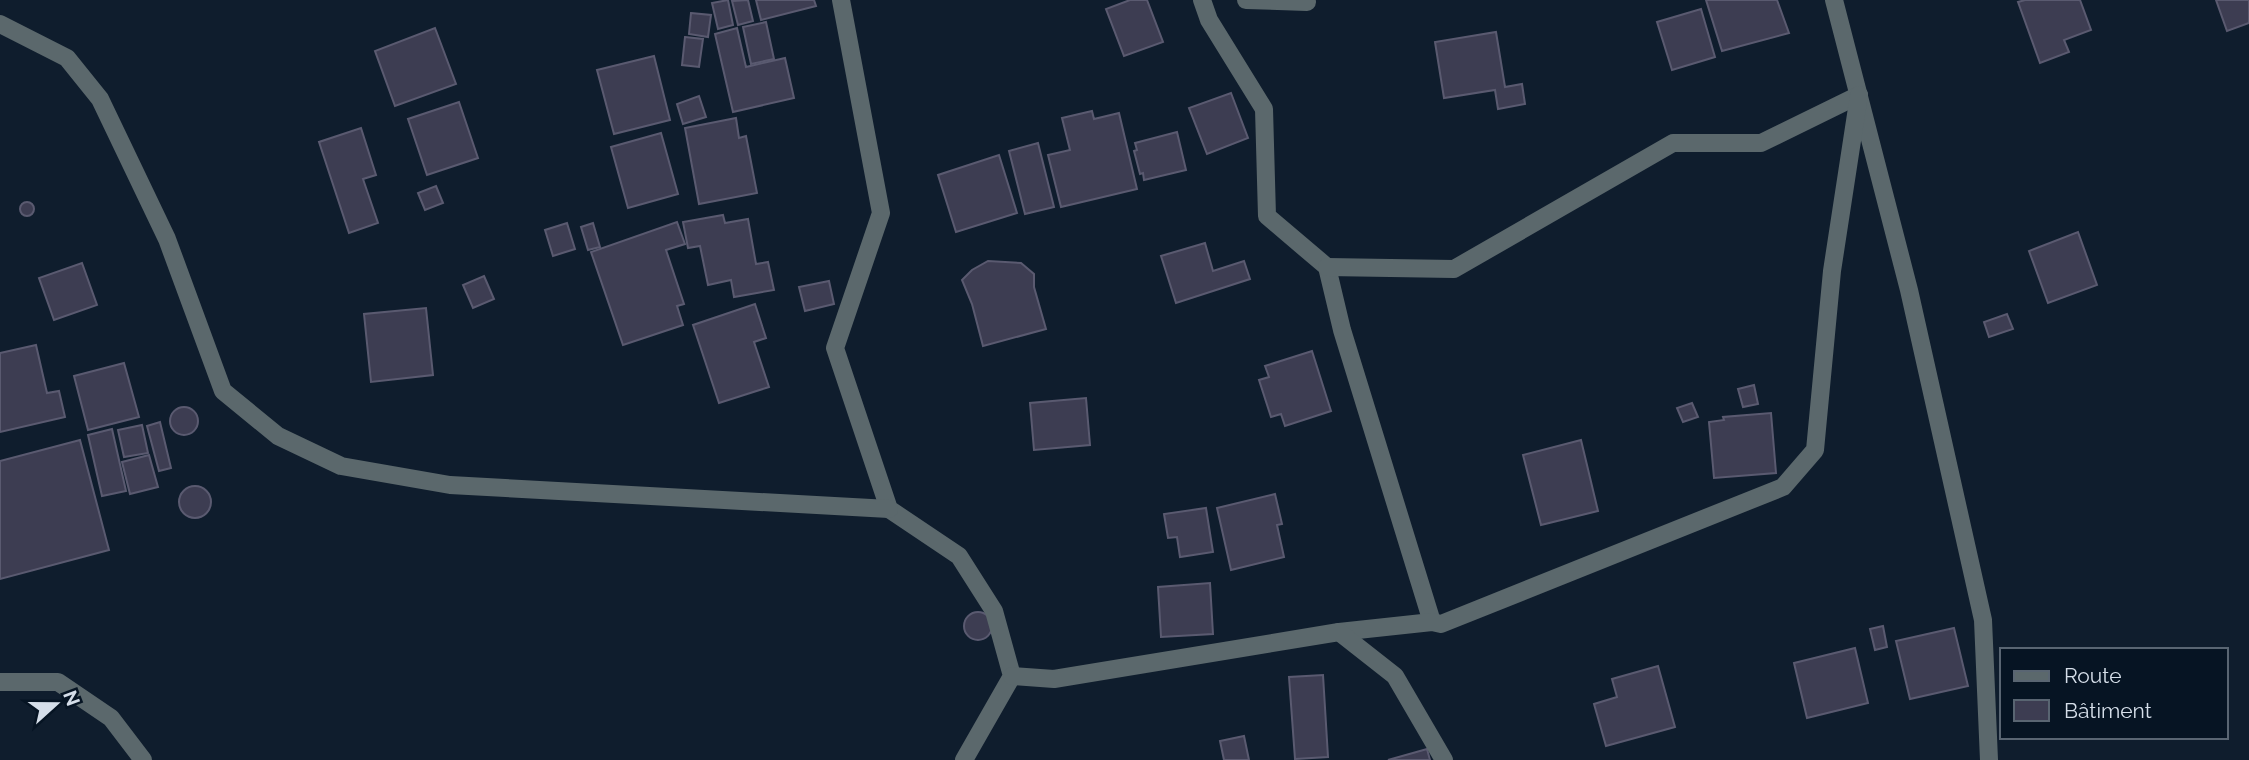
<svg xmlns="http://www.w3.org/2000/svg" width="2249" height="760" font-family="Raleway,sans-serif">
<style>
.building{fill:#3d3d52;stroke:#5a5a70;stroke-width:2}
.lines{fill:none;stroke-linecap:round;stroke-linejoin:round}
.minor{stroke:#5b686c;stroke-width:18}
</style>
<rect width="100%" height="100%" fill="#0f1d2d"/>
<g class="building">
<polygon points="728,0 733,25 718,29 712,3"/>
<polygon points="748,0 753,21 738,25 732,1"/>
<polygon points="756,0 814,0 816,6 761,20"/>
<polygon points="1130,0 1147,0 1163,42 1124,56 1106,9"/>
<polygon points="1706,0 1777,0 1789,33 1722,51"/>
<polygon points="2025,0 2080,0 2091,30 2064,40 2069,52 2040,63 2018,2"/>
<polygon points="2216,0 2249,0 2249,23 2227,31"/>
<polygon points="1701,9 1715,57 1672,70 1657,22"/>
<polygon points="691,13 711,15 708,37 689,34"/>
<polygon points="766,22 774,59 751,64 743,27"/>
<polygon points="435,28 456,84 395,106 375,51"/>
<polygon points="737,28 746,67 785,58 794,98 733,112 715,34"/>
<polygon points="1496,32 1505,87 1522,84 1525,104 1498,109 1495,90 1444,98 1435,42"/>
<polygon points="685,37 703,39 699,67 682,65"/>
<polygon points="654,56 670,120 614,134 597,70"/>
<polygon points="1231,93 1248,138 1207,154 1189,108"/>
<polygon points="699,96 706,117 683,124 677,104"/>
<polygon points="459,102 478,158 427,175 408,119"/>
<polygon points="1092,111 1094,119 1119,113 1137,189 1061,207 1048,155 1070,150 1062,118"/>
<polygon points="736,118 739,138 746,136 757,193 699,204 685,128"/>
<polygon points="361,128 376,175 363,179 378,223 349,233 319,142"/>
<polygon points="1177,132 1186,170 1144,180 1143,173 1140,174 1134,151 1137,150 1135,143"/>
<polygon points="661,133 678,194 628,208 611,147"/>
<polygon points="1038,143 1054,207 1025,214 1009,151"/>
<polygon points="999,155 1017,213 956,232 938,175"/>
<polygon points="436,186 443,203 425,210 418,193"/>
<circle cx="27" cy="209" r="7"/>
<polygon points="723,215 725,223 748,219 756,264 768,262 774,290 734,297 731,280 708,285 700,246 688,248 683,222"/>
<polygon points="677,222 685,244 666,250 684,304 677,306 683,325 623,345 591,252"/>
<polygon points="567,223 575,249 553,256 545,230"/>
<polygon points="593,223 600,247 588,250 581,227"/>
<polygon points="2078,232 2097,285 2048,303 2029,251"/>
<polygon points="1205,243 1213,271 1244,261 1250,279 1176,303 1161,256"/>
<polygon points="988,261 1021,263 1034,274 1034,287 1046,329 983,346 972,304 962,280 972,270"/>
<polygon points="82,263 97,305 54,320 39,278"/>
<polygon points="484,276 494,299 473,308 463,285"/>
<polygon points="829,281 834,304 805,311 799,287"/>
<polygon points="755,304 766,338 754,342 769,387 719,403 693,325"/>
<polygon points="426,308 433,375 371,382 364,314"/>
<polygon points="2007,314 2013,329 1989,337 1984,322"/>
<polygon points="36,345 47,393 59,391 65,417 0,432 0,353"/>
<polygon points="1312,351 1331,411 1285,426 1281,414 1271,417 1259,380 1269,377 1265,366"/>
<polygon points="124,363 139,417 88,430 74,376"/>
<polygon points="1754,385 1758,404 1743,407 1738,389"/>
<polygon points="1086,398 1090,445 1034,450 1030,403"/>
<polygon points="1692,403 1698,417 1683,422 1677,408"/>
<circle cx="184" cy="421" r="14"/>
<polygon points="1771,413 1776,473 1714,478 1709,422 1724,420 1723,417"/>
<polygon points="160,422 171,468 159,471 147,426"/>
<polygon points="142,425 148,453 124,457 118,430"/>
<polygon points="112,429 126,491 102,496 88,435"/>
<polygon points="80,440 109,550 0,579 0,461"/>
<polygon points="1581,440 1598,511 1541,525 1523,455"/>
<polygon points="149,455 158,487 130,494 122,462"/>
<circle cx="195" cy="502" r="16"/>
<polygon points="1275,494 1282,524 1277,525 1284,557 1231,570 1217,508"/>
<polygon points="1206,508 1213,552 1180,557 1177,537 1168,538 1164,514"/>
<polygon points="1210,583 1213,634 1161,637 1158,587"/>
<circle cx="978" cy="626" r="14"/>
<polygon points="1883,626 1887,647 1875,650 1870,629"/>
<polygon points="1954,628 1968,686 1910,699 1896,641"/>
<polygon points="1855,648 1868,703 1807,718 1794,663"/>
<polygon points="1658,666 1675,727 1606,746 1594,704 1617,697 1612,679"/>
<polygon points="1323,675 1328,757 1295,759 1289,677"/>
<polygon points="1244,736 1249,760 1224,760 1220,741"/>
<polygon points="1427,749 1430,760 1388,760"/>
</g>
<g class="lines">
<g class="minor">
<polyline points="841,0 881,213 835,348 889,509 959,556 994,611 1012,676 964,760"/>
<polyline points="1202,0 1209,20 1264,109 1267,216 1327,267 1342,330 1432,622"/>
<polyline points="1246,0 1307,2"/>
<polyline points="1834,0 1909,290 1983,620 1989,760"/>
<polyline points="0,24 67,58 100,99 167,239 223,391 278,436 341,466 450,485 889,509"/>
<polyline points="1327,267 1454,269 1673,143 1761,143 1859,95"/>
<polyline points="1339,632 1432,622 1441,624 1783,487 1815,450 1832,271 1859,95"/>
<polyline points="1012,676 1054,679 1339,632 1395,676 1444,760"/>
<polyline points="0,682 58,682 111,718 143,760"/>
</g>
</g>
<rect x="2000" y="648" width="228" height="91" fill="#061423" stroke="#596572" stroke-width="2"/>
<rect x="2014" y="671" width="35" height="10" fill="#5b686c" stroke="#596572" stroke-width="2"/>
<text x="2064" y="683" font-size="21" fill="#d5dee9">Route</text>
<rect x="2014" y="700" width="35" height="21" fill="#3d3d52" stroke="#596572" stroke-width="2"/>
<text x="2064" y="718" font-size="21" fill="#d5dee9">Bâtiment</text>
<g transform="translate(56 704) rotate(69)" stroke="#061423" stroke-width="5" paint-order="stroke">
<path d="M0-5L12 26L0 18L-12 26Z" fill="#d5dee9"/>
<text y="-10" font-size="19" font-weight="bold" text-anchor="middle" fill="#d5dee9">N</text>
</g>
</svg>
